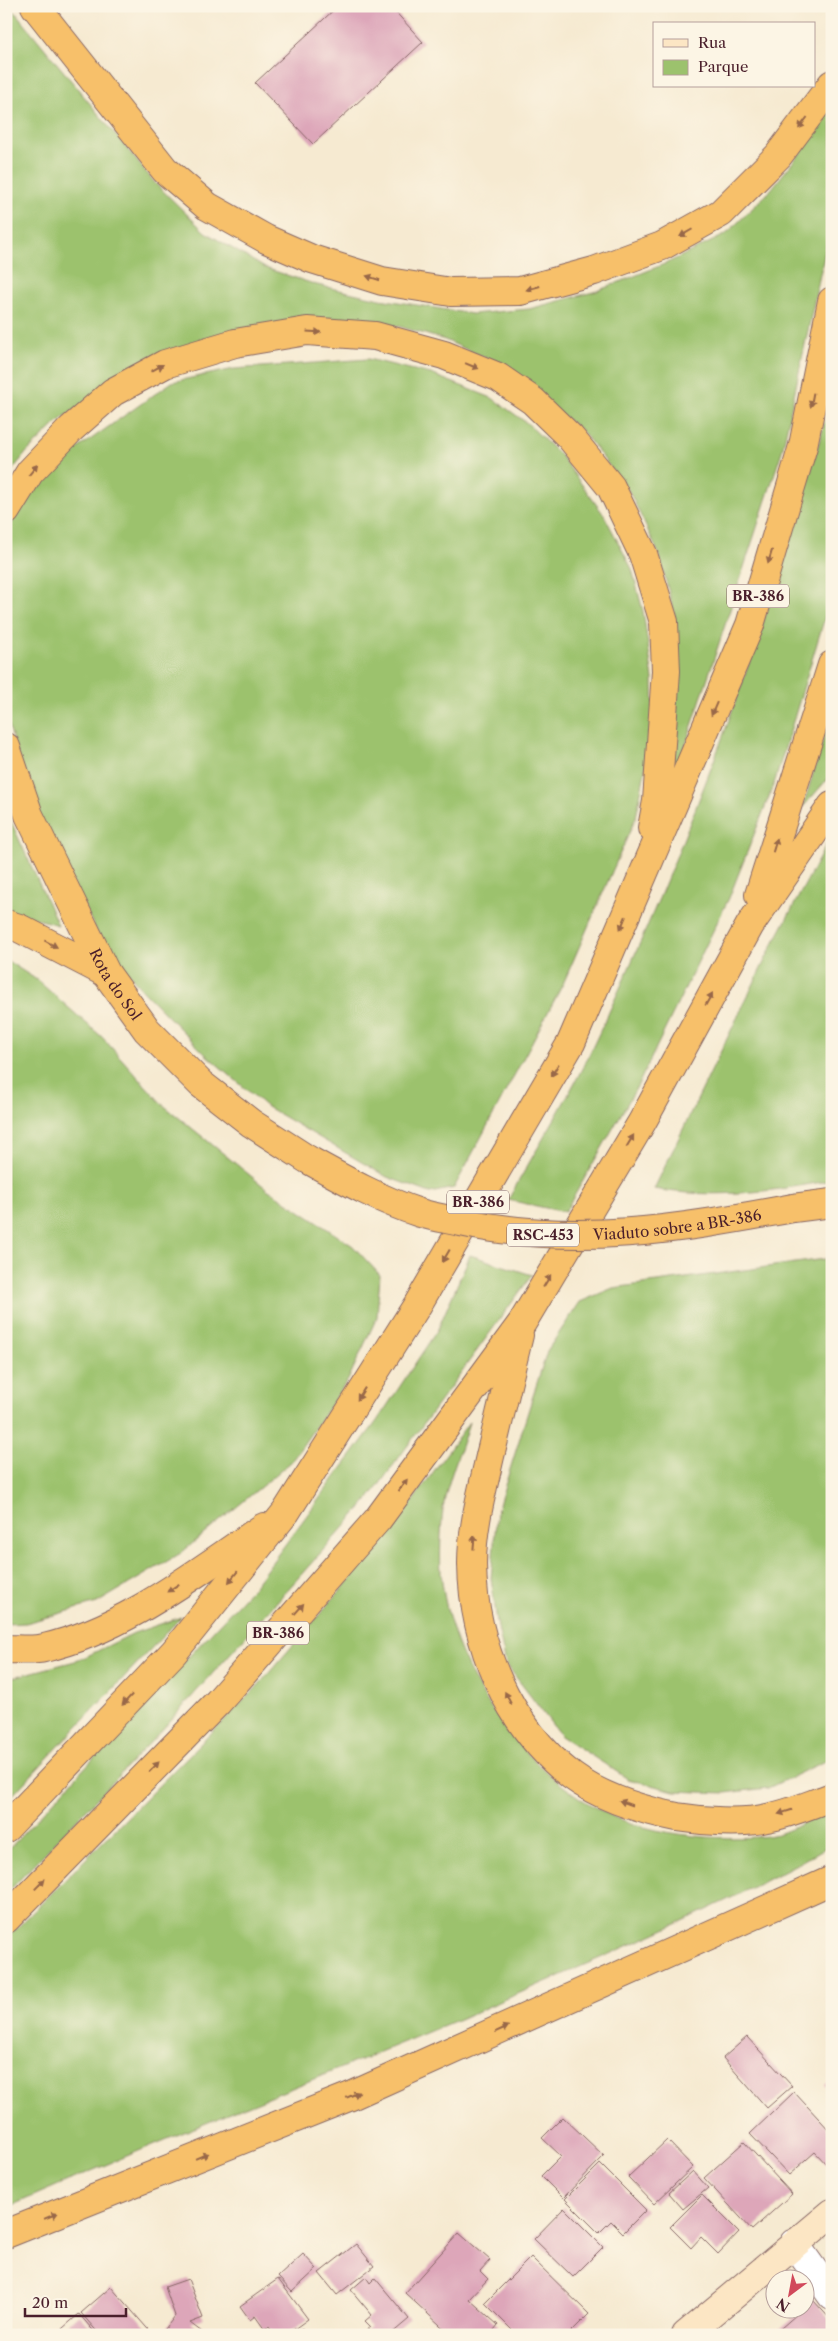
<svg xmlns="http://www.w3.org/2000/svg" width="838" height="2341" font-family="'Libre Caslon Text',serif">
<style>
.green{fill:#9cc26d;stroke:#73704c}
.building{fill:#dda6b9}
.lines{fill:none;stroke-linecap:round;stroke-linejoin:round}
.street-casing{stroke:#866665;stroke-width:30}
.secondary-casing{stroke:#866665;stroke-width:30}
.highway-casing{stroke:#866665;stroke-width:30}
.street{stroke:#fff;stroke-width:28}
.secondary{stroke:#fce6c4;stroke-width:28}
.highway{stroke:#f7c06b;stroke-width:28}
.highway-bridge-casing{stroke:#866665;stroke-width:30;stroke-linecap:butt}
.highway-bridge{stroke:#f7c06b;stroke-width:28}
.oneway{fill:#986748}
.labels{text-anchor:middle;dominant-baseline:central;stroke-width:4;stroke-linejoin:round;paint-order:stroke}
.shield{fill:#fcf5e5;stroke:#7f5f63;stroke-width:1}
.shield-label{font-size:14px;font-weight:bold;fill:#4a1f2b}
.street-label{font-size:15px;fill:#4a1f2b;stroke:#fcf5e5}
</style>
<rect width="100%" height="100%" fill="#fcf5e5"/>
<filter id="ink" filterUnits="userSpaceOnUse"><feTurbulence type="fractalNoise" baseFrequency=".02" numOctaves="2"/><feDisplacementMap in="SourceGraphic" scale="10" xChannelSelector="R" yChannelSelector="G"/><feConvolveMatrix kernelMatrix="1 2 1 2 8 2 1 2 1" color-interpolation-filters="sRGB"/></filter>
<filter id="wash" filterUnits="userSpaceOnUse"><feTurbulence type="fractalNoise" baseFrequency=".0096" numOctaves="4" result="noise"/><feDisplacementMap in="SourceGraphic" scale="20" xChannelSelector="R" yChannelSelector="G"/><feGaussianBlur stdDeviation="1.12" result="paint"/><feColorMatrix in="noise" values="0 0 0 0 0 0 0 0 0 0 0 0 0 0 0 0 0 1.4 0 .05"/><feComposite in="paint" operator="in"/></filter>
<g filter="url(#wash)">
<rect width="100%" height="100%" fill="#f6ead1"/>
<g class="green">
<polygon points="6,6 10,6 155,183 205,232 265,268 317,285 380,299 472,314 529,309 597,291 667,263 725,235 769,192 812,138 832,108 832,219 782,451 671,790 678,667 674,613 659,554 630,493 583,432 495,362 445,340 398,326 304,323 118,379 60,420 26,453 6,478"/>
<polygon points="368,359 431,374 492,398 527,423 561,456 604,515 632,569 643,611 653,679 654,726 636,817 563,984 454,1188 430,1193 387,1177 267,1107 205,1054 143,991 100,938 32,804 6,716 6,539 17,510 35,486 70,454 172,382 234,369"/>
<path d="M832,396V594L774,784L729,898L638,1085L565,1212L508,1200C534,1153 563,1107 587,1059C689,846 769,624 832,396Z"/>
<polygon points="832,711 832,774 803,807"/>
<polygon points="6,809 8,815 58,925 6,910"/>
<path d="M832,834V1180C772,1192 714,1199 654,1189L770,950Z"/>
<polygon points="6,960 37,980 102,1037 162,1104 267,1189 353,1246 380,1275 377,1317 348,1380 291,1462 181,1553 97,1603 26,1623 6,1624"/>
<polygon points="470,1255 532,1275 368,1500 161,1731 6,1894 6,1852 252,1589 377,1421 438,1329"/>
<polygon points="832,1258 832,1758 768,1788 725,1793 674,1791 628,1779 561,1736 506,1664 498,1628 491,1578 497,1511 547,1351 580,1302 613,1288"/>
<path d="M469,1422C462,1447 446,1484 443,1509C441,1527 439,1563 442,1581C453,1674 525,1775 610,1815C641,1829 672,1834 705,1837C724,1838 764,1839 781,1833C798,1827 815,1816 832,1808V1844C742,1897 646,1938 550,1980C370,2059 186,2128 6,2208V1939L256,1688L389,1534Z"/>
<polygon points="181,1617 6,1802 6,1679 79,1660 134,1633"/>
</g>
<g id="blocks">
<g class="building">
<polygon points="338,6 390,6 423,42 313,144 255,83"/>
<polygon points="747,2037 792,2086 767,2108 723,2058"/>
<polygon points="832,2080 832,2093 825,2085"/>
<polygon points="794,2092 832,2133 832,2165 829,2167 815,2152 789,2175 750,2134"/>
<polygon points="563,2117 604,2156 563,2198 541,2176 561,2156 542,2138"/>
<polygon points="667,2140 693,2167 654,2204 628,2177"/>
<polygon points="744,2142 792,2194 752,2230 704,2178"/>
<polygon points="600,2164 646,2210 623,2233 611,2221 599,2233 565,2199"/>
<polygon points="693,2171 708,2188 683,2209 669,2193"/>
<polygon points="702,2195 739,2232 718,2254 701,2237 691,2248 670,2227"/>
<polygon points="564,2208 603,2247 573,2277 534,2239"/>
<polygon points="459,2233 490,2260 480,2271 488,2279 469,2299 498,2325 490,2335 451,2335 405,2293"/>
<polygon points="356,2244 374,2266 337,2295 319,2273"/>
<polygon points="303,2254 317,2269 292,2292 278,2277"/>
<polygon points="531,2257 589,2314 568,2335 517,2335 485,2303"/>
<polygon points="366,2277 370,2283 375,2278 409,2319 390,2335 369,2335 366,2331 371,2327 365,2321 372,2315 351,2290"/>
<polygon points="188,2279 203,2318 190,2323 206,2335 165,2335 162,2333 175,2316 165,2287"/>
<polygon points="278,2279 308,2319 286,2335 275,2335 269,2327 265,2330 255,2316 250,2320 240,2306"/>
<polygon points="111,2287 153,2335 100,2335 81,2313"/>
<polygon points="813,2300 832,2321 832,2335 773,2335"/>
<polygon points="79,2314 97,2335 55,2335"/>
<polygon points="302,2329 307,2335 295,2335"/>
</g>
</g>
</g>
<g filter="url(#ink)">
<use href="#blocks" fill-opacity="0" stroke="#866665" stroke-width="1"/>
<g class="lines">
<g class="street-casing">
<polyline id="street" points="794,2243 832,2296"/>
</g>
<g class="secondary-casing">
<polyline id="secondary" points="686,2335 832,2213"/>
</g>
<g class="highway-casing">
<g id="highway">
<polyline points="35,6 165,170 207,206 266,239 312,259 382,281 451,292 520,291 594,271 662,246 721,213 778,156 832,84"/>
<polyline points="6,511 30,472 71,429 113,392 165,364 235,343 307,331 375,336 444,355 498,377 533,401 570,437 611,487 643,554 664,622 666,671 657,801 652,828"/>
<path id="s1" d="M6,747L29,815L106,973L147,1030L201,1084L251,1123L307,1159"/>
<polyline points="759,895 832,665"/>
<polyline points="6,924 19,928 106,973"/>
<polyline points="793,1208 832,1203"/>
<path d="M519,1335C509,1376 500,1416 490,1456C482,1492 472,1527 472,1564C473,1644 508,1726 572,1776C602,1798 641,1810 677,1817C702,1821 742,1824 767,1818C789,1814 811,1804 832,1797"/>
<path d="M6,1649C18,1649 33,1651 44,1648C126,1629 195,1573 264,1527"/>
<polyline points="6,1828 174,1652 286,1512 418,1304 571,1043 750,625 803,446 832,301"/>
<polyline points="6,1919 218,1702 378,1519 522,1323 642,1122 750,925 832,806"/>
<polyline points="6,2234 351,2096 832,1880"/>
</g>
</g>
<use href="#street" class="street"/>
<use href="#secondary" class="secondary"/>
<use href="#highway" class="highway"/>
<g class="highway-bridge-casing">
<g id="highway-bridge">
<path id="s2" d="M307,1159C343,1179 380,1200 420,1213C433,1217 447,1219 461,1222C574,1247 681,1229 793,1208"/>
</g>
</g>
<use href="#highway-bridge" class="highway-bridge"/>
</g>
<defs><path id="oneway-solid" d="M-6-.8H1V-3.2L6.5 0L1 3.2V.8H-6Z" transform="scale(1.25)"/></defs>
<g class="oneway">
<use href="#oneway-solid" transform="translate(803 123) rotate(127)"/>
<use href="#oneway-solid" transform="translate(686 233) rotate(150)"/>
<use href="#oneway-solid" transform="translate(373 278) rotate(-162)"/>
<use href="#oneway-solid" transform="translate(533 288) rotate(164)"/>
<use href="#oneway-solid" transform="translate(314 332) rotate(3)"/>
<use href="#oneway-solid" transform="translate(472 366) rotate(22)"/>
<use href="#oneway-solid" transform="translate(157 368) rotate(-29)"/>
<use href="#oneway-solid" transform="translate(812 400) rotate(101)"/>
<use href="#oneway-solid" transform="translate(33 470) rotate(-51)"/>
<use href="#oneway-solid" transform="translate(770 557) rotate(107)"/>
<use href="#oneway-solid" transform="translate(714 709) rotate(113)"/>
<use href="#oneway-solid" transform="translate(775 845) rotate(-73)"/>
<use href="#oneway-solid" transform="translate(623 923) rotate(113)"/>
<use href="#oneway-solid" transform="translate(51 944) rotate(28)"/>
<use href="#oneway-solid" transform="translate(709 999) rotate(-61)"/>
<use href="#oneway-solid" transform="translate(555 1070) rotate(120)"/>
<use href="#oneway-solid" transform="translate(630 1141) rotate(-59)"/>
<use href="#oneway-solid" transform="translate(446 1256) rotate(120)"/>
<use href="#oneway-solid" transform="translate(547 1281) rotate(-59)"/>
<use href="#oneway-solid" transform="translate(361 1394) rotate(122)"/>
<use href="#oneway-solid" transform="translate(403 1485) rotate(-54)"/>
<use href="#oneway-solid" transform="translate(474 1542) rotate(-85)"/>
<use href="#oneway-solid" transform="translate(233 1577) rotate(129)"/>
<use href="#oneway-solid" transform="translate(173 1588) rotate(146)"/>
<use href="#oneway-solid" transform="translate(299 1609) rotate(-49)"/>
<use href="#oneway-solid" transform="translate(508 1698) rotate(-117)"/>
<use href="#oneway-solid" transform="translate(127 1700) rotate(133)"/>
<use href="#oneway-solid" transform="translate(154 1767) rotate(-46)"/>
<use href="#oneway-solid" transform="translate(626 1803) rotate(-160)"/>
<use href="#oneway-solid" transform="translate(785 1812) rotate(162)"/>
<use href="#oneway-solid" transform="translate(40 1884) rotate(-46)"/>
<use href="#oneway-solid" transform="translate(502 2029) rotate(-24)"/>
<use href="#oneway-solid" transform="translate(353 2095) rotate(-23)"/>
<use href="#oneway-solid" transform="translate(202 2156) rotate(-22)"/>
<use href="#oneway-solid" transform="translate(51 2216) rotate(-22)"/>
</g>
</g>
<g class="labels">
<g class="shield">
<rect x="727" y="584.5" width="62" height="23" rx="4"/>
<rect x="447" y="1190.5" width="62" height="23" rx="4"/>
<rect x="507" y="1223.5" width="72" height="23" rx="4"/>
<rect x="247" y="1621.5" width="62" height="23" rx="4"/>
</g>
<g class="shield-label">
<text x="758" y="596">BR-386</text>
<text x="478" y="1202">BR-386</text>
<text x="543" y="1235">RSC-453</text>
<text x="278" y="1633">BR-386</text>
</g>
<g class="street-label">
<text stroke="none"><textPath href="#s1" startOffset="262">Rota do Sol</textPath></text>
<text stroke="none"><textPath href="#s2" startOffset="385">Viaduto sobre a BR-386</textPath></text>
</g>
</g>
<rect width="838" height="2341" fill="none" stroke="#fcf5e5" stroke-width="25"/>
<rect x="653" y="22" width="162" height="65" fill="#fcf5e5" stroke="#b59f9b"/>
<rect x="663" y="39" width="25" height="8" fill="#fce6c4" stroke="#b59f9b"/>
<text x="698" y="48" font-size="15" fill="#4a1f2b">Rua</text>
<rect x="663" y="60" width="25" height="15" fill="#9cc26d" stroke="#b59f9b"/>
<text x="698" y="72" font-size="15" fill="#4a1f2b">Parque</text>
<g transform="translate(790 2294) rotate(212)"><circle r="24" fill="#fcf5e5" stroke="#b59f9b"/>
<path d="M0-4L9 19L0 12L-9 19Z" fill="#d1495b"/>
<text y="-8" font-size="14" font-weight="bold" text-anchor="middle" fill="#4a1f2b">N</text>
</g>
<path d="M25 2308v8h101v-8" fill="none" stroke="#4a1f2b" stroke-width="2.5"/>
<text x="32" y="2308" font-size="15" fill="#4a1f2b" stroke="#fcf5e5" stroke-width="4" paint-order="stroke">20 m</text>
</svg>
